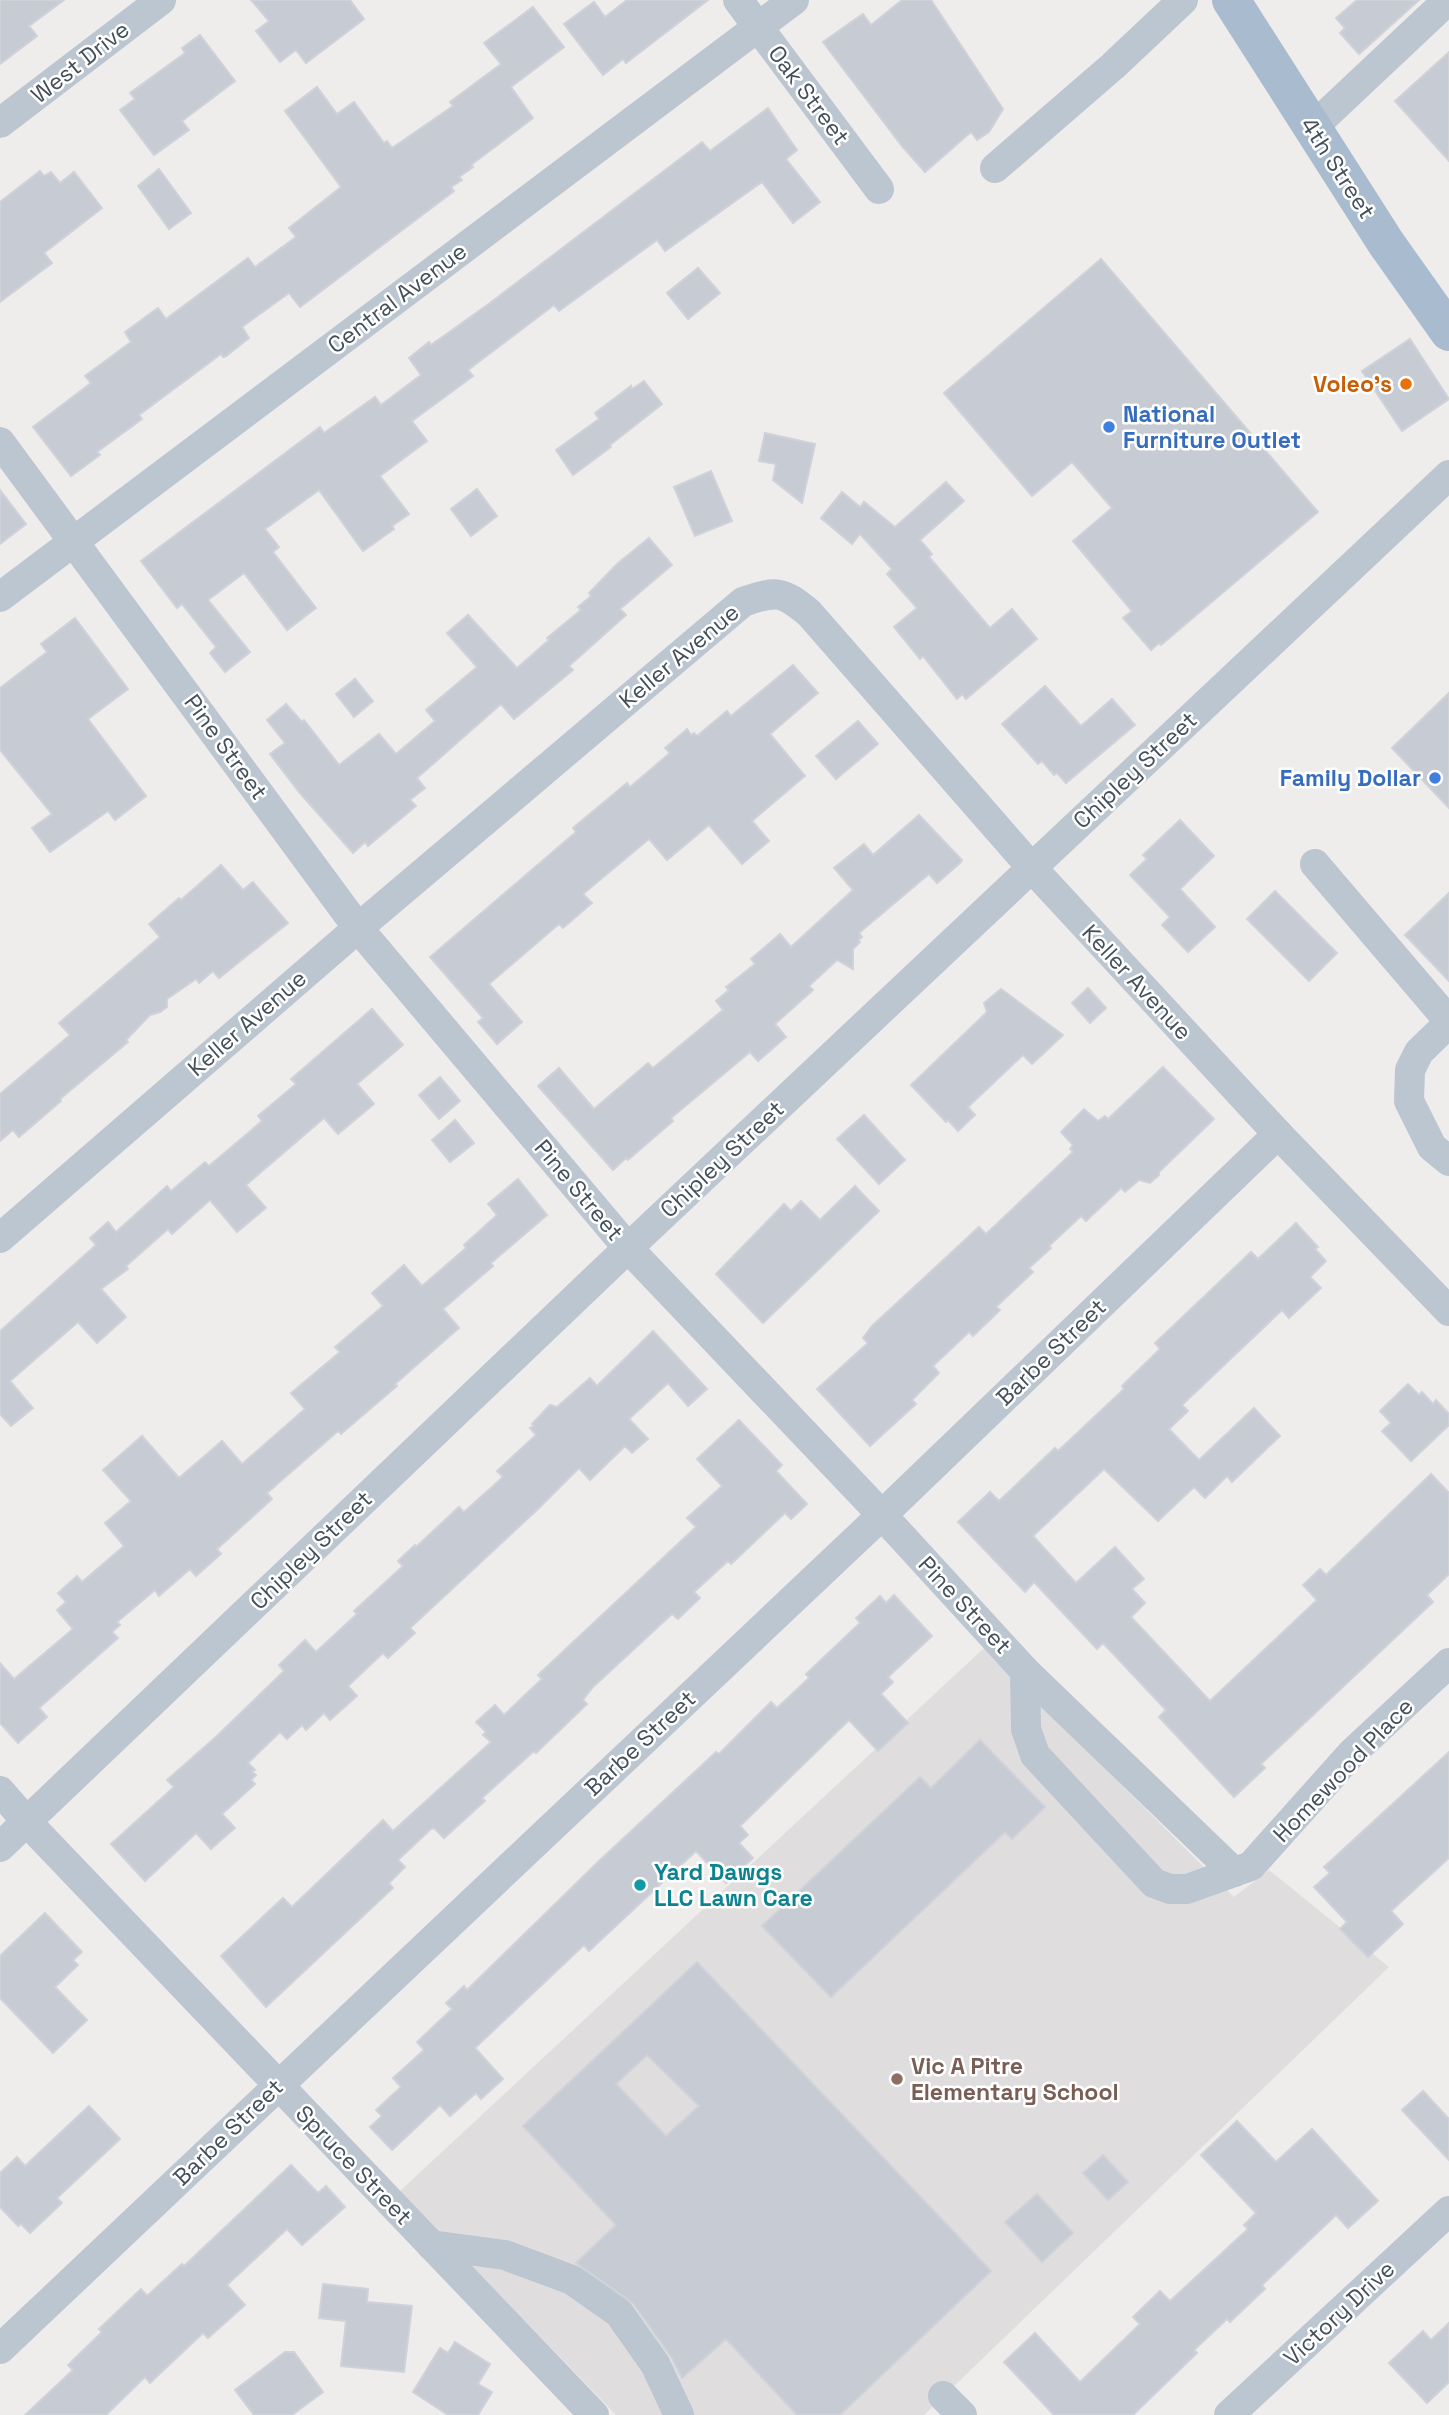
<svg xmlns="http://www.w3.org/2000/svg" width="1449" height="2415" font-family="'Space Grotesk',sans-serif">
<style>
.education{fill:#e0ddde}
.building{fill:#c7cbd3;stroke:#cfd2d9;stroke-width:2;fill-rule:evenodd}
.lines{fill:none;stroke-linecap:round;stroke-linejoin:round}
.minor{stroke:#bbc6d0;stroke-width:30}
.major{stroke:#a8bbcf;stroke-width:38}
.food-dot{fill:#e8710a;stroke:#fff;stroke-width:2.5}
.shop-dot{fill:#3f7fe0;stroke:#fff;stroke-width:2.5}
.culture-dot{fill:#0f9aa8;stroke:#fff;stroke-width:2.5}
.education-dot{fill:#8d6e63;stroke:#fff;stroke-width:2.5}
.labels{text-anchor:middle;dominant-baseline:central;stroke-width:5;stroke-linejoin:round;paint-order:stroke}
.street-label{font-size:23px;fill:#434f5b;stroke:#fff}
.food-label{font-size:23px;font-weight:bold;fill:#c56008;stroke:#fff;text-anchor:end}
.shop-label{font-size:23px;font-weight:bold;fill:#366cbe;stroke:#fff;text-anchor:start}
.culture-label{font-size:23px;font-weight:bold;fill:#0d838f;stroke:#fff;text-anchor:start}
.education-label{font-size:23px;font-weight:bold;fill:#785e54;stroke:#fff;text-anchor:start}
</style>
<rect width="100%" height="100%" fill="#efecec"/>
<polygon class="education" points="984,1648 1234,1897 1269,1870 1389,1967 924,2415 616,2415 400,2191"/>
<g class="building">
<polygon points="0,0 64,0 29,26 37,36 0,64"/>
<polygon points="251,0 350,0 364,19 306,63 296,50 280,62 256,31 269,21"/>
<polygon points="627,0 708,0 626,63 623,59 603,75 564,24 594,2 605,17"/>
<polygon points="902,0 931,0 1003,109 989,132 977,140 971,132 925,172 902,146 823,42 863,14 871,25"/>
<polygon points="1357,0 1419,0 1359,54 1340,33 1345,28 1336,18"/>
<polygon points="533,7 564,47 511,87 533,118 471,165 473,167 459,177 462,180 451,187 454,191 300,307 289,293 242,327 249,338 226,356 223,357 221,354 139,415 142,419 97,452 100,455 71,476 33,427 91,383 85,376 131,342 125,332 158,308 166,319 248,258 255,267 296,237 289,228 341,187 285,111 317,87 337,114 354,102 384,143 387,141 392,148 453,106 450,102 501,64 484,43"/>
<polygon points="200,35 235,81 182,121 189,130 154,155 120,110 135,99 130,93 185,53 182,48"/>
<polygon points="1449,52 1449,161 1395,101"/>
<polygon points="768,108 797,150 786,159 820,202 793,223 762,182 665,251 657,240 559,311 554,305 468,370 473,376 412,421 427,441 380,476 409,514 392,526 394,529 363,551 319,490 265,529 279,547 273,552 316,608 287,630 244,573 208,600 250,652 225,672 210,653 216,647 182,604 177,608 141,561 320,427 324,433 375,397 381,405 421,375 409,358 429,342 431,345 490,303 702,142 710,151"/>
<polygon points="159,169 191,213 169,229 138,186"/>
<polygon points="40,171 44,176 51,172 60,183 74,172 102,208 44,253 52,263 0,302 0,202"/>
<polygon points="1101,259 1318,512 1161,645 1159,643 1151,650 1123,618 1132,611 1073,541 1112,508 1072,462 1032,496 944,393"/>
<polygon points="698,268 720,293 688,319 667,293"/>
<polygon points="1410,339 1449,399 1402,431 1362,371"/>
<polygon points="644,381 662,404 610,445 611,447 573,475 556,450 599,419 595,413 631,386 632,389"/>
<polygon points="765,433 815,444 802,503 773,480 776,464 759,461"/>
<polygon points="711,471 732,521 695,536 674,487"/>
<polygon points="946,482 964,501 920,540 932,554 929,557 990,628 1012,609 1037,639 966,699 962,694 957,699 923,656 920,659 894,627 917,608 887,574 892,569 860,534 852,544 821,518 842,492 860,507 864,502 895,527"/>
<polygon points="477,489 497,516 471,536 451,509"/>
<polygon points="0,490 26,524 0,544"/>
<polygon points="649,538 672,565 620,609 626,615 569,666 573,670 514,719 501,704 417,778 425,788 410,800 416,806 368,846 365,842 353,853 299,792 270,754 285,743 267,720 286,704 302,722 304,720 339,765 379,734 396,754 435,721 426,710 477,667 447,633 468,615 517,668 549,640 547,638 581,610 578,607 591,596 589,593 617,564"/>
<polygon points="75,618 128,689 88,719 146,796 115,820 108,811 50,852 32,828 52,814 0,750 0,688 47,652 41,644"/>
<polygon points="793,665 818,693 770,734 805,776 752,821 769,841 742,864 709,825 667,860 649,839 583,894 592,903 563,928 559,924 489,984 522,1022 497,1044 478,1022 483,1018 430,957 576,832 573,828 627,783 630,787 670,753 665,748 687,729 691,735 694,733 697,736 727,711 731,716"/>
<polygon points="355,679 373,701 354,717 336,694"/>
<polygon points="1045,686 1081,726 1112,699 1135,725 1066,783 1057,773 1054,775 1042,761 1038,764 1002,724"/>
<polygon points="1449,693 1449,808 1392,748"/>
<polygon points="858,721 878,744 836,779 816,756"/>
<polygon points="919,815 962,860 960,863 937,883 929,874 859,933 862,937 858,940 860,942 853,949 853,969 837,960 809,986 813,990 775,1024 786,1037 758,1061 750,1052 671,1118 673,1121 628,1160 626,1158 613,1170 538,1086 559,1068 594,1109 648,1063 653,1068 723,1010 716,1001 729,990 726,987 755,964 751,959 780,934 791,947 853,890 834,868 864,844 873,855"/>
<polygon points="1180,820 1214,856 1180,889 1215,927 1188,952 1162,925 1170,917 1130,875 1147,859 1143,855"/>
<polygon points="221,865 243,890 253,882 288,923 219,978 213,971 199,983 196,979 167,999 167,1007 160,1012 150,1015 126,1040 128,1042 60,1099 61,1101 19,1137 13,1130 0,1141 0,1094 70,1035 59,1023 160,937 149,924 179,898 181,900"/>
<polygon points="1275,891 1337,953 1309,981 1247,919"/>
<polygon points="1449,893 1449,981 1405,935"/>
<polygon points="1088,988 1106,1008 1090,1023 1072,1003"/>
<polygon points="1001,989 1063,1035 1032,1064 1023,1055 968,1107 975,1115 958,1131 948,1120 946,1122 911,1085 987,1012 984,1003"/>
<polygon points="372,1009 403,1045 357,1084 374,1104 338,1134 324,1118 246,1185 266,1208 237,1232 210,1200 172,1234 168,1229 126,1266 128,1269 101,1289 126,1317 97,1343 78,1322 10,1381 33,1408 11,1426 0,1414 0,1331 96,1245 90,1238 108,1222 116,1232 167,1186 171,1191 205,1162 209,1166 248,1133 262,1121 258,1116 296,1084 291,1079"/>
<polygon points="1163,1067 1214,1119 1159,1172 1159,1175 1150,1183 1139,1180 1125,1192 1121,1188 1086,1221 1081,1216 1049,1246 1051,1248 1029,1268 1033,1272 996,1307 1000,1310 973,1336 969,1332 933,1366 939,1373 912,1400 916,1404 870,1446 817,1389 868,1343 863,1338 872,1326 979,1227 986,1234 1073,1152 1070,1149 1073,1145 1061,1132 1084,1109 1098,1121 1105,1116 1108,1119"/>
<polygon points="440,1077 460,1101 439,1119 419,1095"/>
<polygon points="864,1115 905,1160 879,1184 837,1139"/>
<polygon points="455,1120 474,1143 450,1162 432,1140"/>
<polygon points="518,1179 547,1215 491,1263 493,1266 443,1309 459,1328 395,1384 397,1386 341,1434 338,1431 267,1493 272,1499 217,1549 221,1554 196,1576 190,1569 159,1596 155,1590 117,1622 120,1625 112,1632 118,1638 39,1708 47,1717 18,1743 0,1723 0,1663 14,1679 73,1629 57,1610 66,1602 58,1593 77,1576 82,1582 124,1546 105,1523 131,1501 103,1470 142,1436 179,1478 222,1441 242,1464 305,1409 291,1393 340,1352 335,1347 383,1306 372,1293 404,1265 422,1286 466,1248 464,1245 497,1215 488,1204"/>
<polygon points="855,1186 879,1211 763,1323 716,1274 784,1204 791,1211 801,1201 820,1220"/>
<polygon points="1296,1223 1318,1247 1315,1249 1326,1261 1310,1277 1321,1288 1289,1318 1282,1310 1182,1405 1188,1411 1169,1429 1199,1460 1254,1408 1280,1436 1232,1482 1227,1476 1205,1498 1194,1487 1158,1521 1104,1469 1033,1536 1076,1583 1115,1547 1144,1579 1132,1589 1145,1603 1131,1617 1210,1701 1317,1600 1303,1585 1320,1569 1326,1575 1431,1474 1449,1493 1449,1574 1427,1595 1433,1602 1261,1764 1265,1768 1234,1797 1159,1717 1166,1710 1103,1643 1097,1649 1034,1582 1025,1592 958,1522 990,1492 999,1501 1055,1448 1058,1451 1124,1389 1122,1386 1160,1349 1155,1343 1251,1252 1258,1259"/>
<polygon points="653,1331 707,1389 688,1406 668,1383 629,1419 648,1439 632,1453 625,1446 590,1480 579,1468 538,1509 410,1628 415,1633 388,1658 383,1653 348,1686 357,1696 330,1720 324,1713 306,1730 302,1725 287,1739 280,1732 248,1763 255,1770 252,1772 256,1775 251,1780 255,1784 222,1814 235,1828 211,1849 196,1833 145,1881 111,1844 174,1787 167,1780 218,1735 284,1671 279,1665 305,1640 316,1652 357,1614 354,1611 403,1566 398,1561 415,1545 416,1547 459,1507 464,1512 503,1477 497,1471 536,1435 530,1428 534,1426 532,1424 550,1405 557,1407 590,1378 597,1386"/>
<polygon points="1408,1384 1419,1395 1422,1392 1433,1404 1436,1400 1449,1414 1449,1425 1411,1461 1382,1431 1391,1423 1380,1411"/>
<polygon points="739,1420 782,1465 776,1471 807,1504 791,1519 785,1513 731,1564 728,1561 694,1592 700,1598 678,1619 672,1614 593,1687 583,1700 587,1704 536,1753 534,1751 482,1798 485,1801 444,1838 434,1828 431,1829 398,1860 405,1867 389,1883 393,1888 266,2007 221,1956 283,1898 292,1907 383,1820 393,1831 491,1742 483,1735 486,1732 476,1722 495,1705 504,1715 542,1679 538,1675 696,1527 687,1518 722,1486 697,1459"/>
<polygon points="894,1595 932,1636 888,1677 893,1682 881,1694 908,1723 878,1751 849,1720 740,1826 748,1835 739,1843 753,1858 726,1883 696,1851 589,1951 584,1945 475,2048 503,2079 481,2099 476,2093 450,2116 440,2105 392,2150 370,2127 382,2116 376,2110 401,2087 393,2078 424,2050 417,2042 452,2009 446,2003 464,1986 467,1990 598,1862 716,1752 719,1754 771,1702 777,1708 809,1678 806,1674 860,1623 856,1618 880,1596 886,1603"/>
<polygon points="980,1740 1045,1807 1012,1839 1005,1832 831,1997 762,1926 920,1777 931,1788"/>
<polygon points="1449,1752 1449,1858 1391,1911 1403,1924 1368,1957 1340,1929 1347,1922 1314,1887 1330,1873 1324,1867"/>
<polygon points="45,1913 82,1952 73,1960 78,1965 55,1987 87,2020 53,2053 0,1998 0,1956"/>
<path d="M697,1962L991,2271L840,2415H797L726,2339L682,2378L672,2358L633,2303L576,2263L616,2225L523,2126ZM647,2055L699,2106L666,2136L616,2084Z"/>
<polygon points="1423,2091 1449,2119 1449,2160 1402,2110"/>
<polygon points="89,2106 120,2139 57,2198 62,2203 30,2233 21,2224 18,2226 0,2207 0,2173 17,2157 25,2166"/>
<polygon points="1237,2121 1276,2162 1312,2129 1378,2201 1348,2228 1336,2215 1262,2285 1265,2289 1230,2322 1227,2319 1194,2350 1197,2353 1133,2415 1054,2415 1004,2362 1035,2333 1080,2382 1140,2324 1133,2317 1160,2291 1170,2301 1248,2229 1244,2225 1256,2213 1201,2155"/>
<polygon points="1103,2155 1128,2182 1108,2200 1083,2173"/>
<polygon points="291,2165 318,2193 326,2186 345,2207 302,2245 287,2229 227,2285 245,2305 208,2338 203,2333 150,2383 145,2377 106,2415 25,2415 73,2370 68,2365 102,2332 99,2329 141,2289 147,2296 182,2264 184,2266"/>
<polygon points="1037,2194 1073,2233 1042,2262 1005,2222"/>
<polygon points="323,2284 368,2289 367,2302 412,2306 404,2372 341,2366 346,2321 319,2318"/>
<polygon points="1449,2323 1449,2382 1427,2403 1389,2363 1423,2331 1431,2340"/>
<polygon points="455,2342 490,2364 478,2384 492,2392 478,2415 448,2415 413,2392 440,2348 448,2353"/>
<polygon points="285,2352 294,2352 323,2392 292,2415 254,2415 235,2390"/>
</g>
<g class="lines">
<g class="minor">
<polyline points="738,0 879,189"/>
<polyline points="0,123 161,0"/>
<polyline points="1312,128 1448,0"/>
<polyline points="995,168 1113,66 1183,0"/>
<polyline points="0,442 358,928 628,1248 882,1515 1025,1671 1234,1872"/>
<polyline points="0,597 794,0"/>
<polyline points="1315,864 1449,1021"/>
<polyline points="1449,1023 1419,1052 1410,1070 1409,1101 1432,1147 1449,1161"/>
<path d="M0,1238L358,928L743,602C777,590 782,591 809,613L1032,868L1278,1134L1449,1311"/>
<polyline points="1025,1671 1026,1729 1035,1755 1154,1883 1170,1889 1187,1889 1251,1866 1352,1753 1449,1663"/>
<polyline points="0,1791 27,1822 594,2415"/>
<polyline points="0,1847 628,1248 1449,475"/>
<polyline points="431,2245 505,2255 572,2280 619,2313 655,2364 679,2415"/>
<polyline points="0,2349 882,1515 1278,1134"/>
<polyline points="943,2396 962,2415"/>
<polyline points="1229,2415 1449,2211"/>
</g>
<polyline class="major" points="1231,0 1386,243 1449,332"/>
</g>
<circle class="food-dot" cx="1406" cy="384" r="7"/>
<g class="shop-dot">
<circle cx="1109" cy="427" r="7"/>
<circle cx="1435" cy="778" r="7"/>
</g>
<circle class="culture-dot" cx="640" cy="1885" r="7"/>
<circle class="education-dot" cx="897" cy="2079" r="7"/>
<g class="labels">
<g class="street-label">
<text transform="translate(80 62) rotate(-38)">West Drive</text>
<text transform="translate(809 95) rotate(53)">Oak Street</text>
<text transform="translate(1338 168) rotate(57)">4th Street</text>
<text transform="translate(397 298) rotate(-37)">Central Avenue</text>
<text transform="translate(679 656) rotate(-40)">Keller Avenue</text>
<text transform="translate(226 747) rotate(54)">Pine Street</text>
<text transform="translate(1135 770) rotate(-43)">Chipley Street</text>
<text transform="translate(1137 982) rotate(47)">Keller Avenue</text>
<text transform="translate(247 1023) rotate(-41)">Keller Avenue</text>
<text transform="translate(722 1159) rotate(-43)">Chipley Street</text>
<text transform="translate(579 1190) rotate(50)">Pine Street</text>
<text transform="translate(1051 1352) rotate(-44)">Barbe Street</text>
<text transform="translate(311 1550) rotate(-44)">Chipley Street</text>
<text transform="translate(965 1605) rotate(47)">Pine Street</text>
<text transform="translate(640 1743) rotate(-43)">Barbe Street</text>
<text transform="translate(1343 1770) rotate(-46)">Homewood Place</text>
<text transform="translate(228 2132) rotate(-44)">Barbe Street</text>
<text transform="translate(354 2165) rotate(46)">Spruce Street</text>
<text transform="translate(1339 2313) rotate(-43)">Victory Drive</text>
</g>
<g class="food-label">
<text x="1392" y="384">Voleo's</text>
</g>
<g class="shop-label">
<text x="1123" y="414">National<tspan x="1123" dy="26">Furniture Outlet</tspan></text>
<text x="1421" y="778" text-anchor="end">Family Dollar</text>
</g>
<g class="culture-label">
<text x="654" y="1872">Yard Dawgs<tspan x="654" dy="26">LLC Lawn Care</tspan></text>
</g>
<g class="education-label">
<text x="911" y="2066">Vic A Pitre<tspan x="911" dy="26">Elementary School</tspan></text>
</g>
</g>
</svg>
